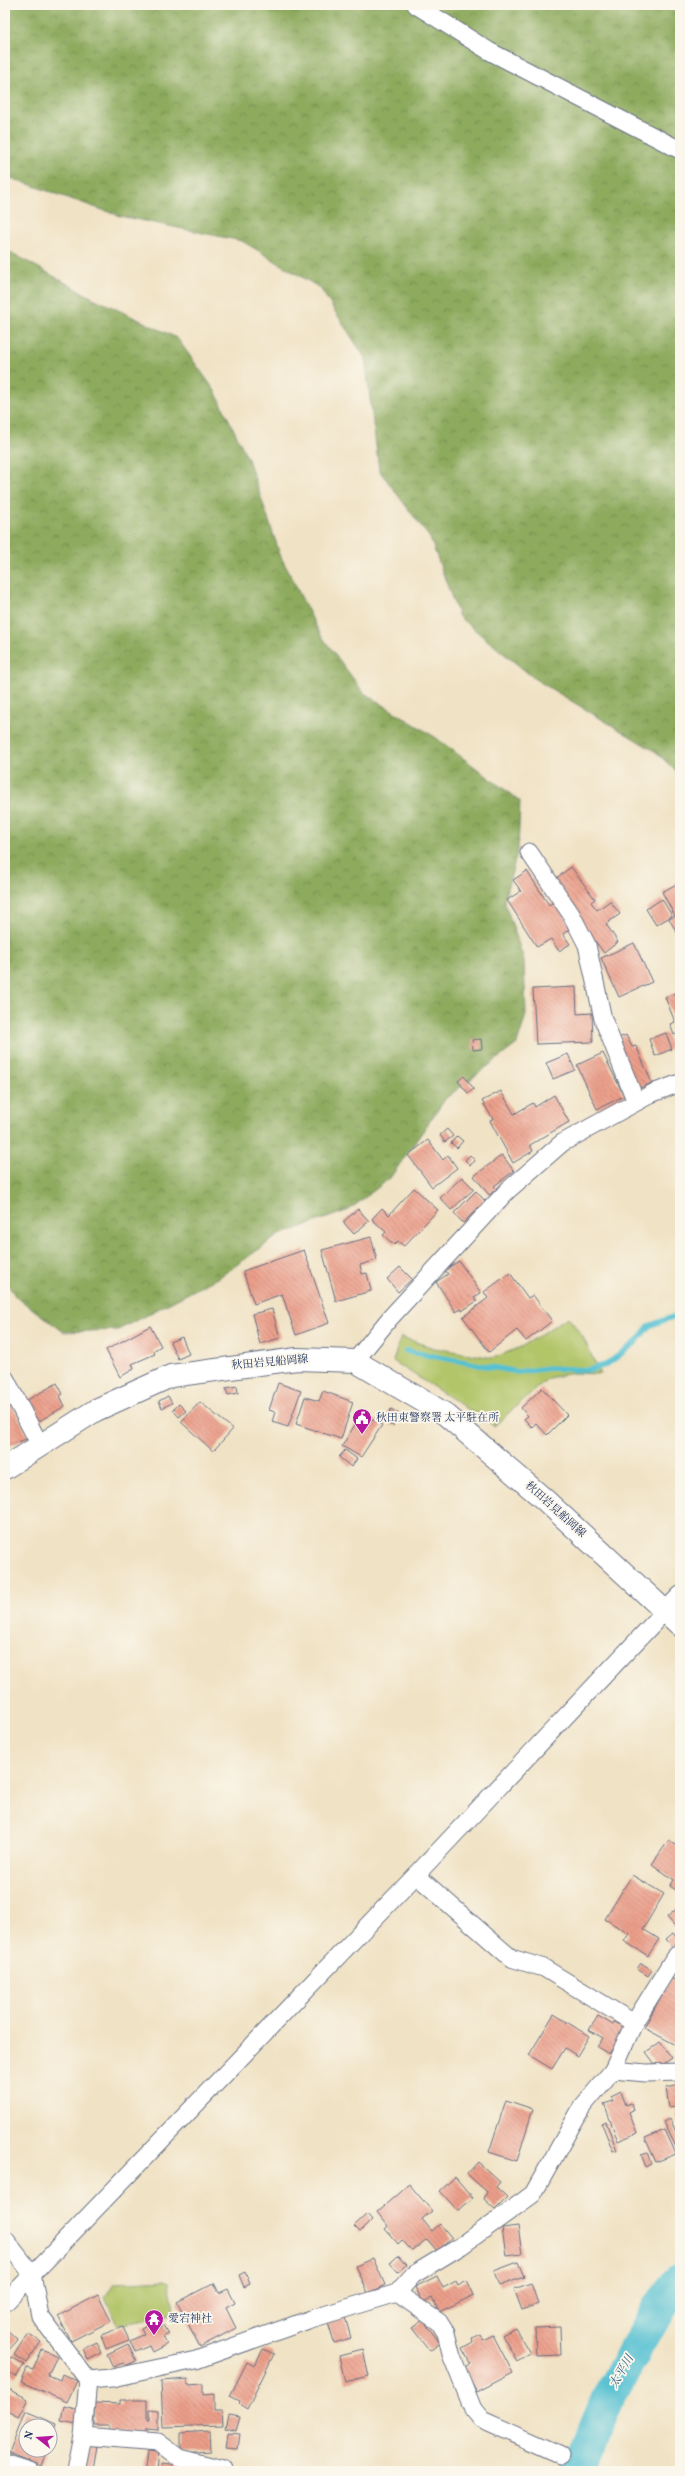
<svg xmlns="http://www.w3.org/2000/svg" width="685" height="2476" font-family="Vollkorn,'Noto Serif JP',serif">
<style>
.green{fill:#b2c569;stroke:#667a64}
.forest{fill:url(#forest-crowns);stroke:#546c5e}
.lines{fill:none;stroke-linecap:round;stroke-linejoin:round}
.stream{stroke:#56c1d2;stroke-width:5.5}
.river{stroke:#56c1d2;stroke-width:34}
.building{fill:url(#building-back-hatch)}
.street-casing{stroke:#666e82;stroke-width:19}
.primary-casing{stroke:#666e82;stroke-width:24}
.street{stroke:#fff;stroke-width:17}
.primary{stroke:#fff;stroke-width:22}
.labels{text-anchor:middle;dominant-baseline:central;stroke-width:3.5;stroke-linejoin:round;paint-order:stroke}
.street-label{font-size:11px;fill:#1b2f5e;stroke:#fbf7ec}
.poi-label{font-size:11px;fill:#1b2f5e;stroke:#fbf7ec;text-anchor:start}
.water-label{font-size:12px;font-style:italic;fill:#2d5b81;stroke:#fbf7ec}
</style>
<defs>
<pattern id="forest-crowns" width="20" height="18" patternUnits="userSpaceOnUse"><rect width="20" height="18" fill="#8daa5d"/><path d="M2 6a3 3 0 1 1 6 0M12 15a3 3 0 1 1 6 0" fill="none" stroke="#728b50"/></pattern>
<pattern id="building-back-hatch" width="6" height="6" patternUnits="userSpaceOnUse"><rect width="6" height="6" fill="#ec9f8a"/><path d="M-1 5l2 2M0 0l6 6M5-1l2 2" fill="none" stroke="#be8274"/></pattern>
</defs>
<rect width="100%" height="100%" fill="#fbf7ec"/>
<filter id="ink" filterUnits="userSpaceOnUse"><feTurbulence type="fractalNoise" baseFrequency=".025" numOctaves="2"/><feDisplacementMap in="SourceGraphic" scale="8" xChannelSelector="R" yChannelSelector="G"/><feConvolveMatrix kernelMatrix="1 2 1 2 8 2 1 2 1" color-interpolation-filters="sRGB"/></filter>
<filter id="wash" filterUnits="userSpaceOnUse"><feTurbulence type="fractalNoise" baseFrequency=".012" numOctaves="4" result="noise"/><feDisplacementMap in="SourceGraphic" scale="16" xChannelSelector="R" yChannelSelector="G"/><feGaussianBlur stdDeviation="0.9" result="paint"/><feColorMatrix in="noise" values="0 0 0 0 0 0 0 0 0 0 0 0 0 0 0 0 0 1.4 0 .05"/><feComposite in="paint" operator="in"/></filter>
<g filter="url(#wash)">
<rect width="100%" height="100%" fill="#f0e2c4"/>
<g class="green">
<polygon points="568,1317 583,1337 600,1374 573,1373 548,1378 494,1426 393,1361 401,1337 434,1348 493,1358 521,1347"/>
<polygon points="164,2280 169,2282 174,2308 171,2315 118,2325 105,2297 114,2283"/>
</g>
<g class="forest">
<polygon points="5,5 680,5 680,775 656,752 535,679 459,617 430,538 379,470 365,358 320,288 242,241 120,216 5,176"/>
<polygon points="5,249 89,296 177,338 215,391 248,459 281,557 320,634 364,693 435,737 520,801 518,850 504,900 524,960 526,1015 517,1044 446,1098 390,1178 349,1210 279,1235 221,1276 118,1330 64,1332 15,1296 5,1280"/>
</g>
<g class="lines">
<polyline class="stream" points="406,1351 518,1372 550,1368 587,1370 606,1365 635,1343 649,1326 680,1314"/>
<polyline class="river" points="578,2471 609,2396 661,2305 680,2280"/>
</g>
<g id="blocks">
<g class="building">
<polygon points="571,867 595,899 591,902 597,910 610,901 620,914 606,924 618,942 604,953 551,882"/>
<polygon points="527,871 549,905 555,901 572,927 563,934 570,944 559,951 551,939 537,947 507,900 521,891 513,880"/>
<polygon points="680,882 680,938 669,919 675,916 662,892"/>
<polygon points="662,899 672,916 656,925 646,909"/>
<polygon points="634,943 652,982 619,997 601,958"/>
<polygon points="576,987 577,1014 592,1013 593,1042 536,1044 533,989"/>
<polygon points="680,991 680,1032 674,1035 670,1024 675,1022 665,997"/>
<polygon points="666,1033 672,1049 655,1056 649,1039"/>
<polygon points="626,1035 632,1047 636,1046 652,1083 635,1090 613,1040"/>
<polygon points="481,1039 482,1049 473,1050 472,1040"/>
<polygon points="603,1053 624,1096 597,1109 577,1065"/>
<polygon points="568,1054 575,1070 553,1079 546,1063"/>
<polygon points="464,1076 474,1089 468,1093 458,1081"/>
<polygon points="501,1091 514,1114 533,1103 535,1107 554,1095 569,1122 530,1145 533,1151 513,1163 490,1121 493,1119 482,1101"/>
<polygon points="447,1129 453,1136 445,1142 440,1135"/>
<polygon points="457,1136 463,1141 457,1148 451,1143"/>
<polygon points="428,1140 443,1160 448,1155 457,1168 432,1187 408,1155"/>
<polygon points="470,1155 475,1161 470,1165 465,1160"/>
<polygon points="502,1155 514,1171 494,1186 497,1189 489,1195 474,1176"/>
<polygon points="462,1177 474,1189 451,1210 440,1198"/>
<polygon points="414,1188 438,1210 404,1246 398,1241 394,1245 383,1235 386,1232 372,1219 382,1208 389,1215"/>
<polygon points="476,1191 485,1201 463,1223 454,1213"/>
<polygon points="358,1209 369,1221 354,1234 343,1222"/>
<polygon points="371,1237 377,1260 360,1265 362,1274 367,1273 371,1291 336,1301 322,1250"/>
<polygon points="304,1250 329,1323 296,1335 282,1294 254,1304 243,1271"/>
<polygon points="459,1261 481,1293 474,1297 477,1301 462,1311 461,1309 456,1312 436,1282 448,1274 445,1270"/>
<polygon points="400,1267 412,1279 398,1292 387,1279"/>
<polygon points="510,1273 528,1298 533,1295 552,1321 526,1341 517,1330 489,1352 463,1317 488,1298 484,1292"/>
<polygon points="272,1309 280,1338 260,1344 252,1314"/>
<polygon points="150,1326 161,1346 153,1351 155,1354 132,1364 134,1369 120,1377 106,1350"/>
<polygon points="182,1337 189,1354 178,1359 170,1342"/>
<polygon points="57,1383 63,1394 60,1396 65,1406 36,1423 24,1402"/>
<polygon points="278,1383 301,1391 288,1427 272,1422 275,1412 269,1410"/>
<polygon points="237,1386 238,1393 228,1395 226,1388"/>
<polygon points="542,1388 567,1415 547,1435 536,1423 532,1427 524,1419 528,1416 521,1408"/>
<polygon points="5,1391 29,1438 5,1447"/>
<polygon points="323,1391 353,1402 341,1439 296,1424 305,1397 319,1401"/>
<polygon points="168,1396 172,1403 162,1408 159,1401"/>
<polygon points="200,1402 233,1429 213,1451 181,1422"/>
<polygon points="179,1404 186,1411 179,1417 173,1410"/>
<polygon points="391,1409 400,1414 393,1426 384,1422"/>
<polygon points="362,1413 382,1425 361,1457 342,1446"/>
<polygon points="345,1450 357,1459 351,1467 339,1457"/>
<polygon points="669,1840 680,1848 680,1893 670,1886 674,1880 652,1864"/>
<polygon points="632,1875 664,1894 643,1929 659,1939 648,1956 624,1941 629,1934 605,1919"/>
<polygon points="678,1908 680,1911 679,1931 667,1917"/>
<polygon points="673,1933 680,1942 680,1945 674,1949 666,1939"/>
<polygon points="641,1963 652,1970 648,1976 637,1969"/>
<polygon points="671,1978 680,1983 680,2047 644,2028"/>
<polygon points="554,2014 589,2036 577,2056 565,2048 552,2069 529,2055"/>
<polygon points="598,2016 613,2025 616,2020 626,2026 609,2054 597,2047 603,2038 589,2030"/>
<polygon points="660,2042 672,2058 658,2068 646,2052"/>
<polygon points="680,2085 680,2122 678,2122 676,2107 669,2108 666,2088"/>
<polygon points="621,2092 626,2105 631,2103 633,2110 629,2112 637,2133 618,2141 604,2104 613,2101 611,2097"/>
<polygon points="506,2100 533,2109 517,2161 489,2152"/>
<polygon points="670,2119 680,2140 678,2151 664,2122"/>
<polygon points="606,2122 617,2150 613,2151 602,2124"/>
<polygon points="665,2130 676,2154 656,2162 645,2138"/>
<polygon points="648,2152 652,2164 646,2167 641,2154"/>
<polygon points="478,2162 500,2182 496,2187 507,2197 495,2209 484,2199 487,2192 467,2174"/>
<polygon points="455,2177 473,2198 458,2211 440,2191"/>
<polygon points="409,2184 432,2211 422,2219 432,2231 440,2224 452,2238 437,2251 427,2239 412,2251 402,2240 398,2244 385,2229 388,2226 377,2212"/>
<polygon points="367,2214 372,2220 360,2232 354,2226"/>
<polygon points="518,2226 522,2254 506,2256 502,2228"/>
<polygon points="398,2256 406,2265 398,2272 390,2263"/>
<polygon points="373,2258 385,2285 368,2293 356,2266"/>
<polygon points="518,2262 524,2277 499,2286 494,2271"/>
<polygon points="245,2272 250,2284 244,2287 239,2275"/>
<polygon points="437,2276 443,2288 456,2281 458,2285 467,2280 474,2295 439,2312 432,2298 423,2302 415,2287"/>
<polygon points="214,2283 219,2293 228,2289 235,2303 226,2308 236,2328 200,2347 177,2302"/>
<polygon points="531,2283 538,2304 522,2310 514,2289"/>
<polygon points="98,2295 111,2321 71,2341 58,2316"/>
<polygon points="345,2317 351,2338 334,2343 328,2321"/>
<polygon points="423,2320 440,2343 430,2351 412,2328"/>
<polygon points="155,2321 159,2328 164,2325 169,2334 163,2337 167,2344 152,2352 149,2346 135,2352 130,2341 144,2334 141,2328"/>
<polygon points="123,2327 129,2340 106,2349 101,2335"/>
<polygon points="560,2327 561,2355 536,2356 535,2328"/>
<polygon points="5,2328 18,2340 5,2354"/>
<polygon points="515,2328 530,2353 517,2361 502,2335"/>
<polygon points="28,2333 41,2342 26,2363 14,2355"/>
<polygon points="480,2334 483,2340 493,2335 513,2373 477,2392 464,2368 470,2363 462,2348 473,2342 472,2338"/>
<polygon points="97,2342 102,2353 88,2360 83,2349"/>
<polygon points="128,2344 136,2361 125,2366 123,2363 113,2367 107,2354"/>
<polygon points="42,2349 57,2356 48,2375 60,2380 62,2374 77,2381 67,2402 21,2382 27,2368 33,2370"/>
<polygon points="263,2349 274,2354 247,2409 239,2404 240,2401 230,2396 247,2362 255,2366"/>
<polygon points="363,2350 369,2376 345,2382 339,2356"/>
<polygon points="11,2357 24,2365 16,2377 5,2370 5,2365"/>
<polygon points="188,2379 188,2385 203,2384 203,2395 214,2394 214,2411 222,2411 223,2425 163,2427 161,2381"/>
<polygon points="5,2387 28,2399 18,2417 5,2410"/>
<polygon points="120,2400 147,2400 147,2421 149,2421 149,2409 158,2410 158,2430 146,2429 146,2433 109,2432 109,2425 94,2425 94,2403 120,2404"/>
<polygon points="64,2406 79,2410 77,2424 61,2421"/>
<polygon points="25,2411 57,2424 50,2443 50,2426 26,2426 26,2450 47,2452 42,2466 9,2453"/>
<polygon points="229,2415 240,2417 236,2431 226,2428"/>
<polygon points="210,2431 211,2451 181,2453 181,2433"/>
<polygon points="228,2433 240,2434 238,2449 226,2448"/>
<polygon points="87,2444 97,2446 93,2469 83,2467"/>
<polygon points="147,2451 159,2452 157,2471 145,2469"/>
<polygon points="162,2464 179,2466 179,2471 162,2471"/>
</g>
</g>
</g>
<g filter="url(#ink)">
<use href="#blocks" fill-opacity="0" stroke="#666e82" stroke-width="1"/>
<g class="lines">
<g class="street-casing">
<g id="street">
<polyline points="416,5 489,51 680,150"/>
<polyline points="529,852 571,914 587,945 603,1019 636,1102"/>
<polyline points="355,1361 390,1318 507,1191 562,1143 653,1093 680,1083"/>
<polyline points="5,1378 41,1447"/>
<polyline points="416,1875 511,1958 544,1968 634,2023 674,1958 680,1952"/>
<polyline points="613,2070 634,2023"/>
<polyline points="5,2239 32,2274 40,2316 88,2380 83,2436 76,2471"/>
<polyline points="397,2293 439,2322 446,2333 452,2357 473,2409 482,2420 561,2455"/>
<polyline points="5,2303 416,1875 680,1595"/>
<polyline points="88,2380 112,2378 196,2360 311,2319 397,2293 413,2275 461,2246 533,2194 582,2107 613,2070 646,2073 680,2072"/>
<polyline points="83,2436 158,2442 179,2458 223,2469"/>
<polyline points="5,2463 30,2471"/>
</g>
</g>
<g class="primary-casing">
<polyline id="primary" points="5,1468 96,1410 171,1376 297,1359 355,1361 445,1414 545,1500 680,1625"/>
</g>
<use href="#street" class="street"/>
<use href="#primary" class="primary"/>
</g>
</g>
<defs>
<g id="civic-pin" transform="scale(1)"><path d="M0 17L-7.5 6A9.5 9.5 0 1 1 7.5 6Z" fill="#b5179e" stroke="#fbf7ec"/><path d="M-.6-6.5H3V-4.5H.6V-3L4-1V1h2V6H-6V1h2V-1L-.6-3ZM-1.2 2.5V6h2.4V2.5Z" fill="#fff"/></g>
<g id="temple-pin" transform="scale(1)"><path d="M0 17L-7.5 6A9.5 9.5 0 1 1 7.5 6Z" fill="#b5179e" stroke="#fbf7ec"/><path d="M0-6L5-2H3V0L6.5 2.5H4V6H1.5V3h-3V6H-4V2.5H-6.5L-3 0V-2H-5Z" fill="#fff"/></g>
</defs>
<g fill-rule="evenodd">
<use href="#civic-pin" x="362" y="1418"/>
<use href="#temple-pin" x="154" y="2319"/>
</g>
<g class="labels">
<g class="street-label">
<text transform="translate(270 1363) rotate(-5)">秋田岩見船岡線</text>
<text transform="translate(555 1510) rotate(42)">秋田岩見船岡線</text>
</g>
<g class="poi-label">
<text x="376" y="1418">秋田東警察署 太平駐在所</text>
<text x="168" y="2319">愛宕神社</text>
</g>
<g class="water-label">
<text transform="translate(622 2372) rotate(-60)">太平川</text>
</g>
</g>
<rect width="685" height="2476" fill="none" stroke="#fbf7ec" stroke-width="20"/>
<g transform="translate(38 2438) rotate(287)"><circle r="19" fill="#fbf7ec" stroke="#a1a7b3"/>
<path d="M0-3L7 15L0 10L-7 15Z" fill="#b5179e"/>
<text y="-6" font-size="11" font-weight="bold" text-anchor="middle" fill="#1b2f5e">N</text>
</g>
</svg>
